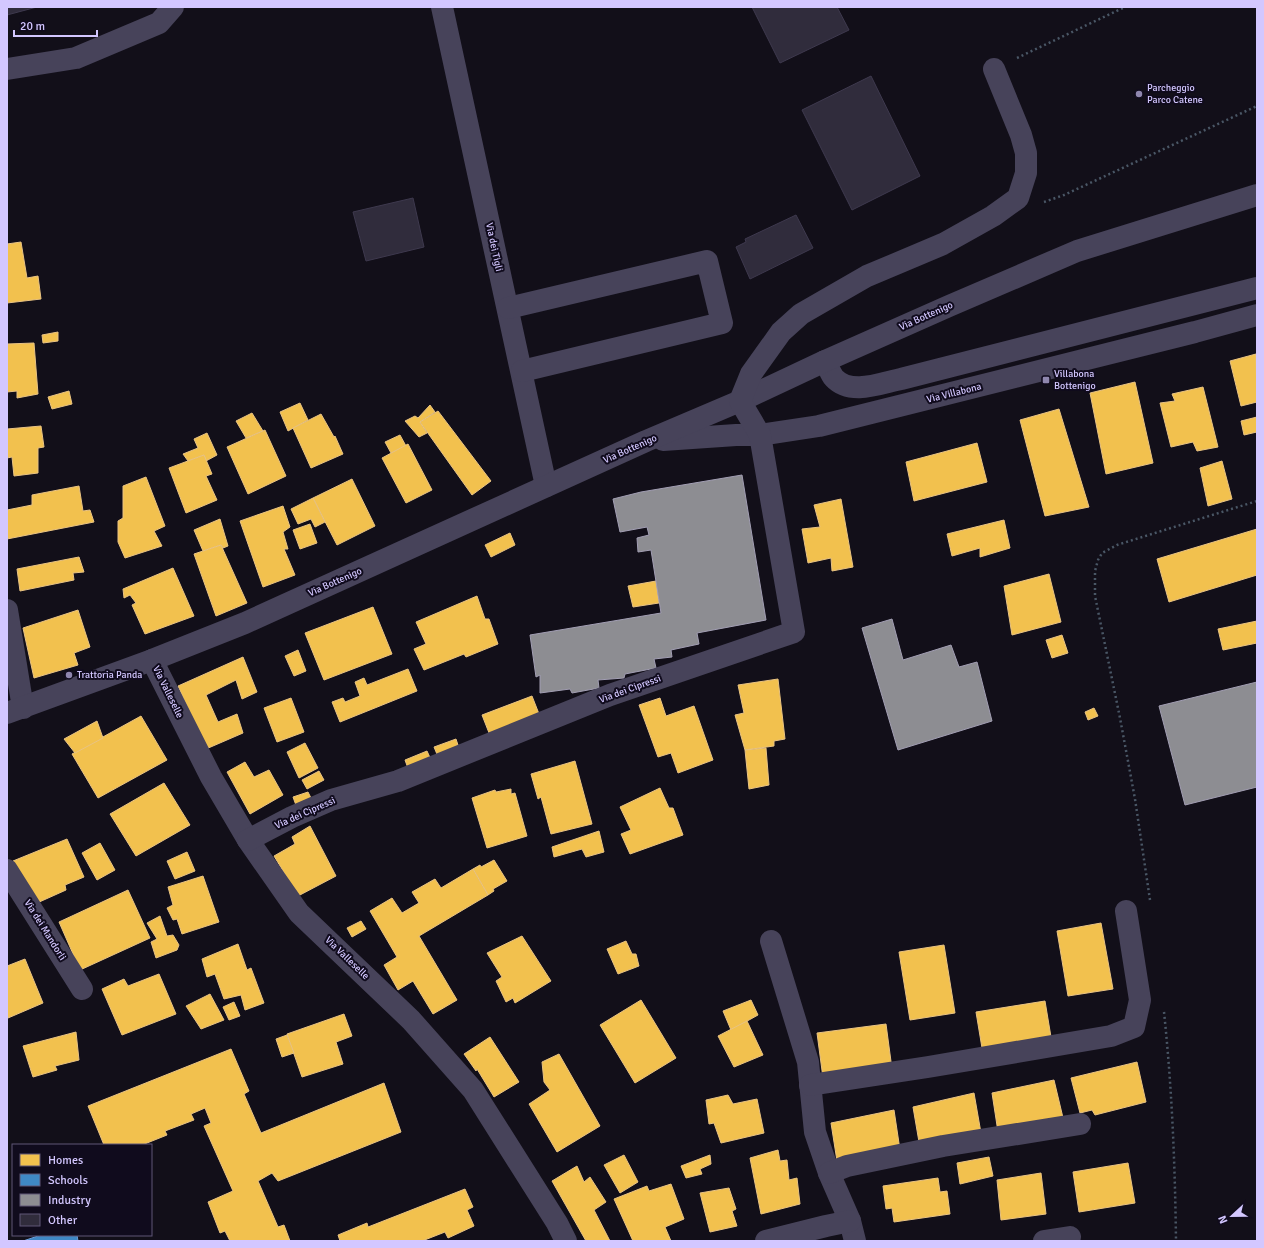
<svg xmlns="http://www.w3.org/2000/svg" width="1264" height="1248" font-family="Signika,sans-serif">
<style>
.homes{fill:#f2c14e;stroke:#e9c383}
.schools{fill:#3f88c5;stroke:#6b9bd6}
.industry{fill:#8d8d92;stroke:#a29eb3}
.building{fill:#302c3c;stroke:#3e394e}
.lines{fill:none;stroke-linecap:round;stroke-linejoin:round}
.path{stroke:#4a5766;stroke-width:2.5;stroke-dasharray:2 3;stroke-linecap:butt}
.minor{stroke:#47435a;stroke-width:22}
.poi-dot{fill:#8f87ae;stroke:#100b1d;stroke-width:1.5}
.labels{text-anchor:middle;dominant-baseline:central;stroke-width:4;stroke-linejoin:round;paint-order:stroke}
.poi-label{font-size:10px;fill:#d3c7ff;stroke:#100b1d;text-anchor:start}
.street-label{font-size:10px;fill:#d3c7ff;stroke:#100b1d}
</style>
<rect width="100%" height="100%" fill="#120f19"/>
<g class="homes">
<polygon points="21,242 27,278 38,276 41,299 7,303 7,244"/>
<polygon points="58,332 58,341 43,343 42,335"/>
<polygon points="34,343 38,394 17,398 17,391 7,392 7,344"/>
<polygon points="1256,354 1257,402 1241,406 1230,361"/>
<polygon points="1135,382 1153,463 1106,474 1090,393"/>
<polygon points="1203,387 1218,447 1197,451 1193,442 1171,447 1160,403 1175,401 1172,394"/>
<polygon points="69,391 72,404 52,409 48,397"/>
<polygon points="300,403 308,420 288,431 280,412"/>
<polygon points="430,405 435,412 420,422 427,433 419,437 405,421 415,416 418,418"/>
<polygon points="1059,409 1089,507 1045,516 1020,420"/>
<polygon points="438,411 491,481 472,495 420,422"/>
<polygon points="252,413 263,431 246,438 236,421"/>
<polygon points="321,414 334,437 335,436 343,454 311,468 293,428"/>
<polygon points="1257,417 1257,432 1244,435 1241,421"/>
<polygon points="41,426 44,447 38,448 38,473 14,476 12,457 7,458 7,429"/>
<polygon points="265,430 286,476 248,494 227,447"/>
<polygon points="207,433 217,455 206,461 204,455 188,461 183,454 198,448 194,439"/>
<polygon points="400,435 406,446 391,453 385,442"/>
<polygon points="977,443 987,482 914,501 906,462"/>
<polygon points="408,444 432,490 406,503 382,458"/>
<polygon points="204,455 212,474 206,476 217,500 186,513 169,468"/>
<polygon points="1222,461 1232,499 1208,506 1200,468"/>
<polygon points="146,477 165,526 154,531 162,546 125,558 118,542 118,521 123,518 123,486"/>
<polygon points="352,479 375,526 337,545 313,498"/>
<polygon points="79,486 83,511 90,510 94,522 7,539 7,510 32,505 32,495"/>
<polygon points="313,498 325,522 315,527 311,519 298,524 291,509"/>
<polygon points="841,499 853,567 832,571 831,558 808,563 802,529 820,527 814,505"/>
<polygon points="283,506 290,527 283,532 288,549 284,549 295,575 263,587 240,521"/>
<polygon points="220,519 228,546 223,548 221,545 203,551 194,530"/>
<polygon points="1004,520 1010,548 980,557 980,548 952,556 947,534"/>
<polygon points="310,524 317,543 300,549 293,530"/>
<polygon points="1257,529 1257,575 1169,602 1157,559"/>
<polygon points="510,533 515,545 491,557 485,545"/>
<polygon points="221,545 247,603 216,616 194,554"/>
<polygon points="79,557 84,572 73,573 74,580 20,591 17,569"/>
<polygon points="173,568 194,616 145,634 132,605 136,603 130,595 124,598 123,589"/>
<polygon points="1049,574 1061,622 1012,635 1004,586"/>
<polygon points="656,581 659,603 633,607 628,586"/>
<polygon points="477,596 485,619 489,619 498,644 466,657 464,654 424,670 414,649 426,644 416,622"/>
<polygon points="373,607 392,654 324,680 305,633"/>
<polygon points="78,610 90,647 74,653 78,665 34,678 23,628"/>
<polygon points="1257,621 1257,643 1223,650 1218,629"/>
<polygon points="1062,635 1068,653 1052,658 1046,640"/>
<polygon points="298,650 306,671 294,676 285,656"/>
<polygon points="243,657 257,692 242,699 236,680 206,695 218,722 237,714 243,733 206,749 178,686"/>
<polygon points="408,669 417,691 340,722 332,702 343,698 345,702 360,696 355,682 364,678 367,685"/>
<polygon points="778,679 785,739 774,741 774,746 745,750 735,715 744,713 738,685"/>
<polygon points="532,696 541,719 491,738 482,715"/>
<polygon points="291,698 304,732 277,742 264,708"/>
<polygon points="660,698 666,716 694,706 713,760 678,773 671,753 658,757 639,705"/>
<polygon points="1094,708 1098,716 1088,720 1085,712"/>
<polygon points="141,716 167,760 98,798 72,754"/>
<polygon points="97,721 103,738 75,753 64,739"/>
<polygon points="456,739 460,751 439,759 434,747"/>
<polygon points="305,743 318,768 299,778 287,752"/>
<polygon points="766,748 769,785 749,789 745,750"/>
<polygon points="427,751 432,762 409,771 405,760"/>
<polygon points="575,761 592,824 551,834 541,797 538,799 531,774"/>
<polygon points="245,762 254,777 269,770 283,795 250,814 227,772"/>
<polygon points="319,771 324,780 307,789 302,780"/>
<polygon points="164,783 190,825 136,856 110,814"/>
<polygon points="660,788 669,808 673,808 683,835 630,854 621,834 631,830 620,807"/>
<polygon points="511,789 511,794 515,793 527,836 487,848 472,798 495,790 496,792"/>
<polygon points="308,792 313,802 297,808 293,797"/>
<polygon points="310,826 336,876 298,896 274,856 295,844 292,837"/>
<polygon points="599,831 604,852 586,857 582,849 554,857 552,847"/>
<polygon points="67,839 84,877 65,885 66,890 37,903 25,893 13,861"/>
<polygon points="100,843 115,870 97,880 82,853"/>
<polygon points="187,852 195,871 175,879 167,861"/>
<polygon points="494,860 507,881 493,889 494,891 488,895 473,869 480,865 481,867"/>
<polygon points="473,869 488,895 419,936 457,1000 433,1014 413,981 398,990 384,965 397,957 370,911 392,898 402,913 419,903 412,892 435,879 441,888"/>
<polygon points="203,876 219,922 182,934 177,919 173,920 167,908 173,905 168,887"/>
<polygon points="128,890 150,938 80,970 59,922"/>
<polygon points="160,916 167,936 173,935 179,945 177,950 156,958 151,942 157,939 147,923"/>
<polygon points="361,921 366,929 352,937 347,928"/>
<polygon points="1101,923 1113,989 1068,996 1057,931"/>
<polygon points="522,936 551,981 515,1003 513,998 506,1002 496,981 502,977 487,953"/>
<polygon points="626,941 632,954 636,954 639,966 618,974 607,949"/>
<polygon points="238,944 247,970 251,968 264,1003 245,1010 241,995 224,999 215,974 207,977 202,959"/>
<polygon points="944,945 955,1013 910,1020 899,952"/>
<polygon points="25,959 43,1003 8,1018 7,1013 7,966"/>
<polygon points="159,974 176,1014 122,1035 102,989 124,979 128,986"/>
<polygon points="210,994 224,1020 201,1029 186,1006"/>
<polygon points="641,1000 676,1058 635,1083 600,1025"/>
<polygon points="751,1000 758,1015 731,1030 723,1011"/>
<polygon points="1045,1001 1052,1043 983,1054 976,1012"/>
<polygon points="234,1002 240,1016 229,1020 223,1007"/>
<polygon points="344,1014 352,1036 336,1042 343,1064 302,1077 287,1034"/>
<polygon points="747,1021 763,1055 734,1067 718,1036"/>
<polygon points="886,1024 892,1069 823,1078 817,1033"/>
<polygon points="76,1032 79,1060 55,1066 57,1070 33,1077 23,1046"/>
<polygon points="287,1035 294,1053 282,1057 276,1039"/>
<polygon points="490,1037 519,1082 494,1097 477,1069 476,1071 464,1054"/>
<polygon points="231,1049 249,1091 244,1094 261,1133 384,1083 401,1132 278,1181 272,1173 258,1181 278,1227 284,1225 290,1241 230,1241 225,1231 220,1233 208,1202 233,1191 204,1126 211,1123 205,1108 191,1114 194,1120 165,1131 167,1135 142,1145 104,1145 88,1106"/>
<polygon points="559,1054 600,1126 557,1152 529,1104 550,1090 544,1082 542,1062"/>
<polygon points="1137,1062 1146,1102 1095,1115 1092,1110 1080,1113 1071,1078"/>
<polygon points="1054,1080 1064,1122 998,1132 992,1093"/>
<polygon points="974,1093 981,1133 919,1142 913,1107"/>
<polygon points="728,1095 733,1104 757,1099 764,1133 721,1143 714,1123 709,1124 706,1100"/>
<polygon points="894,1110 900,1150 837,1161 831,1123"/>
<polygon points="778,1150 780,1161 787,1160 789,1180 797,1178 800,1204 761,1214 750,1158"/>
<polygon points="624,1155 638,1182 620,1193 604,1165"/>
<polygon points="710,1155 711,1164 700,1169 702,1174 686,1178 681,1166"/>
<polygon points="989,1157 993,1176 960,1184 957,1163"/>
<polygon points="1128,1163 1135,1203 1079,1212 1073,1172"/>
<polygon points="577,1166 584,1182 590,1177 606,1202 594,1210 610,1241 586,1241 552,1181"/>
<polygon points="1041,1173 1046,1214 1001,1220 997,1180"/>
<polygon points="938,1178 940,1192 947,1191 950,1214 894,1222 892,1208 886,1209 883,1186"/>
<polygon points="671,1184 684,1219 665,1227 671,1241 633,1241 614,1199 647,1186 649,1191"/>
<polygon points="729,1188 736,1209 732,1211 737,1226 710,1232 700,1193"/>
<polygon points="465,1189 473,1207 467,1210 474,1226 448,1238 445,1232 422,1241 340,1241 338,1235 367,1223 368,1227"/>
</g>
<polygon class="schools" points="41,1235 77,1235 78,1241 23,1241"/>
<g class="industry">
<polygon points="742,475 766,620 697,633 699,644 671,650 672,657 654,659 656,668 625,674 624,678 598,680 599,688 572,693 570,689 540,693 540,675 536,677 530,635 661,613 651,550 638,552 637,538 649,535 647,527 620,532 613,499 641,492"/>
<polygon points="892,619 903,660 951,645 959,667 977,662 992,721 898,750 862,628"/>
<polygon points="1257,682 1257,787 1185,805 1159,706"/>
</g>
<g class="building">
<polygon points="7,7 37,7 7,15"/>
<polygon points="752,7 837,7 849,30 780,63"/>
<polygon points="871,76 920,176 852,210 802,110"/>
<polygon points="413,198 424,247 366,261 353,212"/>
<polygon points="796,215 813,248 750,279 736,247 746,242 745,239"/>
</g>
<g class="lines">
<g class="path">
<polyline points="1017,58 1125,7"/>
<polyline points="1044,202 1064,195 1257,106"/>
<polyline points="1150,900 1135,799 1120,718 1095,596 1095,571 1098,560 1102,553 1117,545 1257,501"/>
<path d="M1164,1012C1172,1088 1175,1164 1176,1241"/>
</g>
<g class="minor">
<polyline points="442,7 546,486"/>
<polyline points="7,69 76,58 159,23 173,7"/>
<polyline points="508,308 707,261 722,323 522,371"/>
<path d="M825,361C828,366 830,373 834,378C851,396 881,383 901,379L1257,288"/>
<polyline points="663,440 736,435 760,435 819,426 1195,332 1257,315"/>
<polyline points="7,610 23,708"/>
<polyline points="152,660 211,777 248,840 299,913 411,1020 473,1090 557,1223 566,1241"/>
<polyline points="7,713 152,660 245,623 646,441 740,401 825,361 949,306 1077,251 1257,195"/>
<polyline points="248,840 292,817 331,800 398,781 610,695 794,632 760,435 740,401 751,374 781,332 801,314 867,276 943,244 993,216 1018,198 1026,173 1026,153 1021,135 994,69"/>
<polyline points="7,870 82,989"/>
<polyline points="771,941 808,1062 815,1132 829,1173 850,1221 855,1241"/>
<polyline points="810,1085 928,1067 1111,1036 1134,1027 1140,1000 1126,911"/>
<polyline points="829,1173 847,1166 943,1146 1080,1124"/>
<polyline points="766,1241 826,1226 850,1221"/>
<polyline points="1044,1241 1070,1237"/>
</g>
</g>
<g class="poi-dot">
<circle cx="1139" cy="94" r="4"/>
<rect x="1042" y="376" width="8" height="8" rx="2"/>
<circle cx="69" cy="675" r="4"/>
</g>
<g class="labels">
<g class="poi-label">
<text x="1147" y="88">Parcheggio<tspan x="1147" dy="12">Parco Catene</tspan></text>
<text x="1054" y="374">Villabona<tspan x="1054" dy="12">Bottenigo</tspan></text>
<text x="77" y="675">Trattoria Panda</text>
</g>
<g class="street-label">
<text transform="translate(494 247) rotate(78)">Via dei Tigli</text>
<text transform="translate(926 316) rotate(-24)">Via Bottenigo</text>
<text transform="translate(954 393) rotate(-14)">Via Villabona</text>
<text transform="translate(630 449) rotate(-24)">Via Bottenigo</text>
<text transform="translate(335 582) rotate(-24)">Via Bottenigo</text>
<text transform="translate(630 689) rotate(-20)">Via dei Cipressi</text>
<text transform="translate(168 692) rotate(64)">Via Valleselle</text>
<text transform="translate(305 813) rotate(-24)">Via dei Cipressi</text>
<text transform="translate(45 930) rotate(58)">Via dei Mandorli</text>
<text transform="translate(347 958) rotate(44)">Via Valleselle</text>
</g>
</g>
<rect width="1264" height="1248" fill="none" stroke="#d3c7ff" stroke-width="16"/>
<rect x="12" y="1144" width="140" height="92" fill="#100b1d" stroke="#5e5677"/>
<rect x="20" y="1154" width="20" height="12" fill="#f2c14e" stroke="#5e5677"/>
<text x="48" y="1164" font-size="12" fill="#d3c7ff">Homes</text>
<rect x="20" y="1174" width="20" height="12" fill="#3f88c5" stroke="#5e5677"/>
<text x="48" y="1184" font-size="12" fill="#d3c7ff">Schools</text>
<rect x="20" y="1194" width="20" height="12" fill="#8d8d92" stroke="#5e5677"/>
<text x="48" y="1204" font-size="12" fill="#d3c7ff">Industry</text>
<rect x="20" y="1214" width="20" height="12" fill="#302c3c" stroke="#5e5677"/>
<text x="48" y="1224" font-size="12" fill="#d3c7ff">Other</text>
<g transform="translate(1232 1216) rotate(248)" stroke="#100b1d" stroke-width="3" paint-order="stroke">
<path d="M0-3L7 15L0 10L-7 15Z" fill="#d3c7ff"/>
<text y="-6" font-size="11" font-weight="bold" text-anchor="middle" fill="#d3c7ff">N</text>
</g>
<path d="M14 30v6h83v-6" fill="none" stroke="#d3c7ff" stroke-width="2"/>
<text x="20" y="30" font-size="12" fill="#d3c7ff" stroke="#100b1d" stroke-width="3" paint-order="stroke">20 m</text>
</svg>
